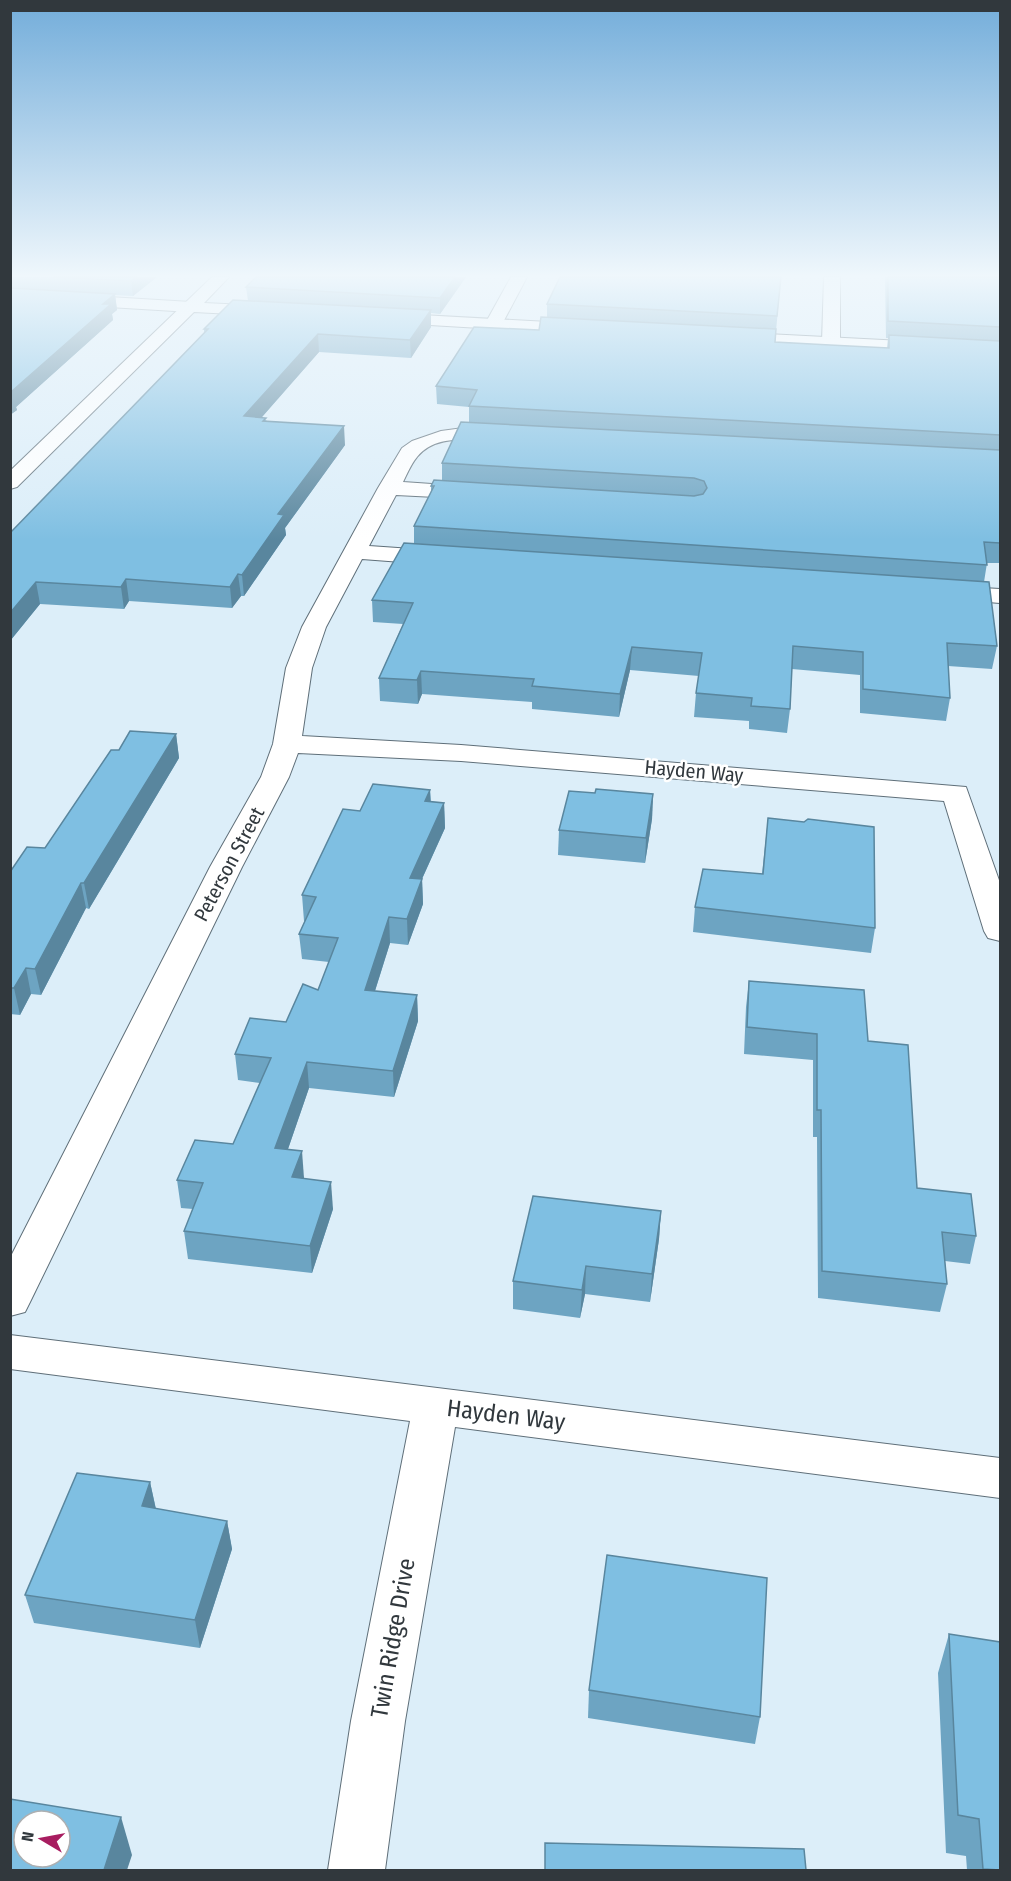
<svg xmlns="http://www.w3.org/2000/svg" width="1011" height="1881" font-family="'Fira Sans Condensed',sans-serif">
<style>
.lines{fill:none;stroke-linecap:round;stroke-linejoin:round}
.minor-casing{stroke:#5f6f79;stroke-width:2}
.tertiary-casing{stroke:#5f6f79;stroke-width:2}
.minor{fill:#fff;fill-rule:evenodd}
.tertiary{fill:#fff;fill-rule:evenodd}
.wall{fill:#6da4c2}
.shaded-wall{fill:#59869e}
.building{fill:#7fbfe2;stroke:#59869e;stroke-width:1.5;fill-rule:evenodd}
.labels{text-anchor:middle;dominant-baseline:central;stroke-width:5;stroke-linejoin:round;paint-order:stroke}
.street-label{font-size:20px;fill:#31383d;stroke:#fff}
.near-street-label{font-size:24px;fill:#31383d;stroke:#fff}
</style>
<rect width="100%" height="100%" fill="#dceef9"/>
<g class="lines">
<g class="minor-casing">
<g id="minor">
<polygon points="511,277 527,277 500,328 488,328 485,324"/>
<polygon points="824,277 840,277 840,342 831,347 822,342"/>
<polygon points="10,291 191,302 199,307 191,312 10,301"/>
<path d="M478,426L509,429L512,433L509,437C481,444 438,430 417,457C411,464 407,474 403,482L475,487L483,488L486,493L483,498L475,499L396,495L369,546L441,551L449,553L453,558L449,563L441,565L362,559L326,627L312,668L302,736L461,745L966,787L1000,883V941L988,938L984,931L944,801L461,761L298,753L289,777L242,867L31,1300L25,1312L10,1316V1258L210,867L261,777L273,744L286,668L302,627L378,488L402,448L412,441L441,431Z"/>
<polygon points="947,586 1000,589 1000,603 939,598 935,593 939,588"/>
<polygon points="10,1335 1000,1458 1000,1498 455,1427 405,1721 385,1870 328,1870 351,1721 410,1421 10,1369"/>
</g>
</g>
<g class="tertiary-casing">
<g id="tertiary">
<polygon points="212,277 229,277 204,303 268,306 276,311 268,316 194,312 17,487 10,489 10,471"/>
<polygon points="385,313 585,324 594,329 585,334 379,322 377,318"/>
<polygon points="730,332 1000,346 1000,356 724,341 721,337"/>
</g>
</g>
<use href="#minor" class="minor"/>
<use href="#tertiary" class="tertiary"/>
</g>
<g class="wall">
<polygon points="10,277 157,277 133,296 115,295 117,310 112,314 113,320 16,407 17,410 10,415"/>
<polygon points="256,277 466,277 440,314 431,313 431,327 411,358 319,352 262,417 267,421 345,445 285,528 286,535 244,596 241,596 232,608 129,601 124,609 40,604 10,641 10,533 204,333 204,329 248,301 246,287"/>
<polygon points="781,277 775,342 887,348 888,338 886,338 885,277 1000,277 1000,563 987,563 984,582 997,646 992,669 948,666 950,698 946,721 860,713 860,675 792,669 790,709 787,733 749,729 749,721 694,717 696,693 699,676 630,670 619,717 532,709 532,702 422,694 418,704 380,701 379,678 403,624 373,622 372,600 414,544 414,526 431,492 431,486 442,481 442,463 469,423 469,407 437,404 436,386 539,330 547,317 547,304"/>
<polygon points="176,734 179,758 89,909 86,908 41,995 31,994 20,1015 10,1014 10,872 45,848 119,750"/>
<polygon points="430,790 431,802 444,803 445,828 422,879 423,904 408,945 390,943 375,991 417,995 418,1021 394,1097 309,1088 288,1149 304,1179 333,1209 312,1273 188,1259 184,1231 193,1209 181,1208 177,1180 233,1144 260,1083 238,1080 235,1054 286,1022 318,990 329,962 302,959 299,934 305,921 304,921 302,895 360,811"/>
<polygon points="595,793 653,794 652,819 645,863 558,855 559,830"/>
<polygon points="768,818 875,928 871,953 693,932 695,907 762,874"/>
<polygon points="749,981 868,1041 917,1188 976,1236 970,1264 945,1261 947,1284 940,1312 818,1298 817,1137 813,1137 813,1060 744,1054 746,1007"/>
<polygon points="661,1211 659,1239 650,1302 585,1294 580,1318 513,1309 513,1281"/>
<polygon points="150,1482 156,1509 227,1521 232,1549 200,1648 34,1623 25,1595"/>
<polygon points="949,1634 1000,1870 967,1870 966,1856 946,1853 938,1673"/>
<polygon points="589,1690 760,1717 755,1744 588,1718"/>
</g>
<g class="shaded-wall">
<polygon points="136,277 157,277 133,296 131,281"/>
<polygon points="455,277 466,277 440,314 440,298"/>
<polygon points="115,294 117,310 112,314 113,320 16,407 17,410 10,415 11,392 103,304"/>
<polygon points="431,310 431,327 411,358 410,340"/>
<polygon points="318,334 319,352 246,435 244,416"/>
<polygon points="344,426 345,445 285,528 286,535 244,596 242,575 278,514"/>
<polygon points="238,574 241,596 232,608 230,587"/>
<polygon points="126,579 129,601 124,609 121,587"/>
<polygon points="36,582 40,604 10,641 10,613"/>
<polygon points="632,647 630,670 619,717 620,694"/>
<polygon points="421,671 422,694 418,704 417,680"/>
<polygon points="176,734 179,758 89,909 84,883"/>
<polygon points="430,790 431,814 425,801"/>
<polygon points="653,794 652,819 645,863 646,838"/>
<polygon points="444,803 445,828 411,903 410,878"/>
<polygon points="422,879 423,904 408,945 407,919"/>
<polygon points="81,883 86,908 41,995 35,969"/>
<polygon points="389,917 390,943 367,1016 365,990"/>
<polygon points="26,968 31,994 20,1015 14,988"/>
<polygon points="417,995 418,1021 394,1097 393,1071"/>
<polygon points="307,1062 309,1088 279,1175 275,1148"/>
<polygon points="302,1151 304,1178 295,1204 292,1177"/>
<polygon points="331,1182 333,1209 312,1273 310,1246"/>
<polygon points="661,1211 659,1239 650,1302 652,1274"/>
<polygon points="586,1266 585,1294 580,1318 582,1290"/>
<polygon points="150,1482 156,1510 142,1506"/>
<polygon points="227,1521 232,1549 200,1648 195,1620"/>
<polygon points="121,1817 132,1855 127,1870 104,1870"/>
</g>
<g class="building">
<polygon points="53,277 136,277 131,281"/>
<polygon points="256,277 455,277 440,298 246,287"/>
<polygon points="560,277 781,277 777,316 547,304"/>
<polygon points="888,277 1000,277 1000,327 888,321"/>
<polygon points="10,288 115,294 103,304 111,304 11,392 14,392 10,395"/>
<polygon points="233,300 431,310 410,340 318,334 244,416 266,418 263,421 344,426 278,514 284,515 242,575 238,574 230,587 126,579 121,587 36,582 10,613 10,533 208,329 204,329"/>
<polygon points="541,317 776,329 775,342 830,345 889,348 889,335 1000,341 1000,435 469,406 477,390 436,386 474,327 539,330"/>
<polygon points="461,422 1000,450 1000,543 984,542 987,565 414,526 434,486 431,486 434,480 694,496 703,494 707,488 704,481 694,478 442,463"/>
<polygon points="404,543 989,582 997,646 947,643 950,698 863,689 863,652 793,646 790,709 751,706 752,698 696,693 702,653 632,647 620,694 532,686 534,679 421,671 417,680 379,678 413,603 372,600"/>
<polygon points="130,731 176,734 84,883 81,883 35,969 26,968 14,988 10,988 10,872 27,847 45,848 111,750 119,750"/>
<polygon points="373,784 430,790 425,801 444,803 410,878 422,879 407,919 389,917 365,990 417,995 393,1071 307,1062 275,1148 302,1151 292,1177 331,1182 310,1246 184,1231 203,1183 177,1180 195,1140 233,1144 271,1058 235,1054 250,1018 286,1022 303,984 318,990 338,938 299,934 316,897 302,895 343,809 360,811"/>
<polygon points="596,789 653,794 646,838 559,830 569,791 595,793"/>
<polygon points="768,818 804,822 808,819 874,827 875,928 695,907 703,869 763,874"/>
<polygon points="749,981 864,990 868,1041 908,1045 917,1188 971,1194 976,1236 942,1232 947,1284 822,1271 821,1110 817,1110 817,1034 747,1027"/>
<polygon points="533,1196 661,1211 652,1274 586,1266 582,1290 513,1281"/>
<polygon points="77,1473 150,1482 142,1506 227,1521 195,1620 25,1595"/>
<polygon points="607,1555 767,1578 760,1717 589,1690"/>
<polygon points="949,1634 1000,1642 1000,1870 983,1869 979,1819 958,1815"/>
<path d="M10,1799L121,1817L104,1870H10ZM24,1821H60V1857H24Z"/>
<polygon points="545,1843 804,1849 806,1870 545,1870"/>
</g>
<linearGradient id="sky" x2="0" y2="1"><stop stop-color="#73adda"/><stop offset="0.51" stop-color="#eff7fc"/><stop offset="1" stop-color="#eff7fc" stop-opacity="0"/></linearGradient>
<rect width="1011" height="540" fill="url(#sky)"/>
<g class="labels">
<g class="street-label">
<text transform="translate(694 771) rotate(5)">Hayden Way</text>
<text transform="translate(229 864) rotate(-62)">Peterson Street</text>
</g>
<g class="near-street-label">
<text transform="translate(506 1415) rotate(7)">Hayden Way</text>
<text transform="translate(393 1638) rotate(-80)">Twin Ridge Drive</text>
</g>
</g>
<rect width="1011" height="1881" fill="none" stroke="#31383d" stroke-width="24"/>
<g transform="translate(42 1839) rotate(280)"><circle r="28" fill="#ffffff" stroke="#adafb1" stroke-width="1.5"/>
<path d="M0-4.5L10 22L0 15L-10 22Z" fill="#a81d60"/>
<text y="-9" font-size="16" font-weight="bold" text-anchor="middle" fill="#31383d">N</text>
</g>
</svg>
